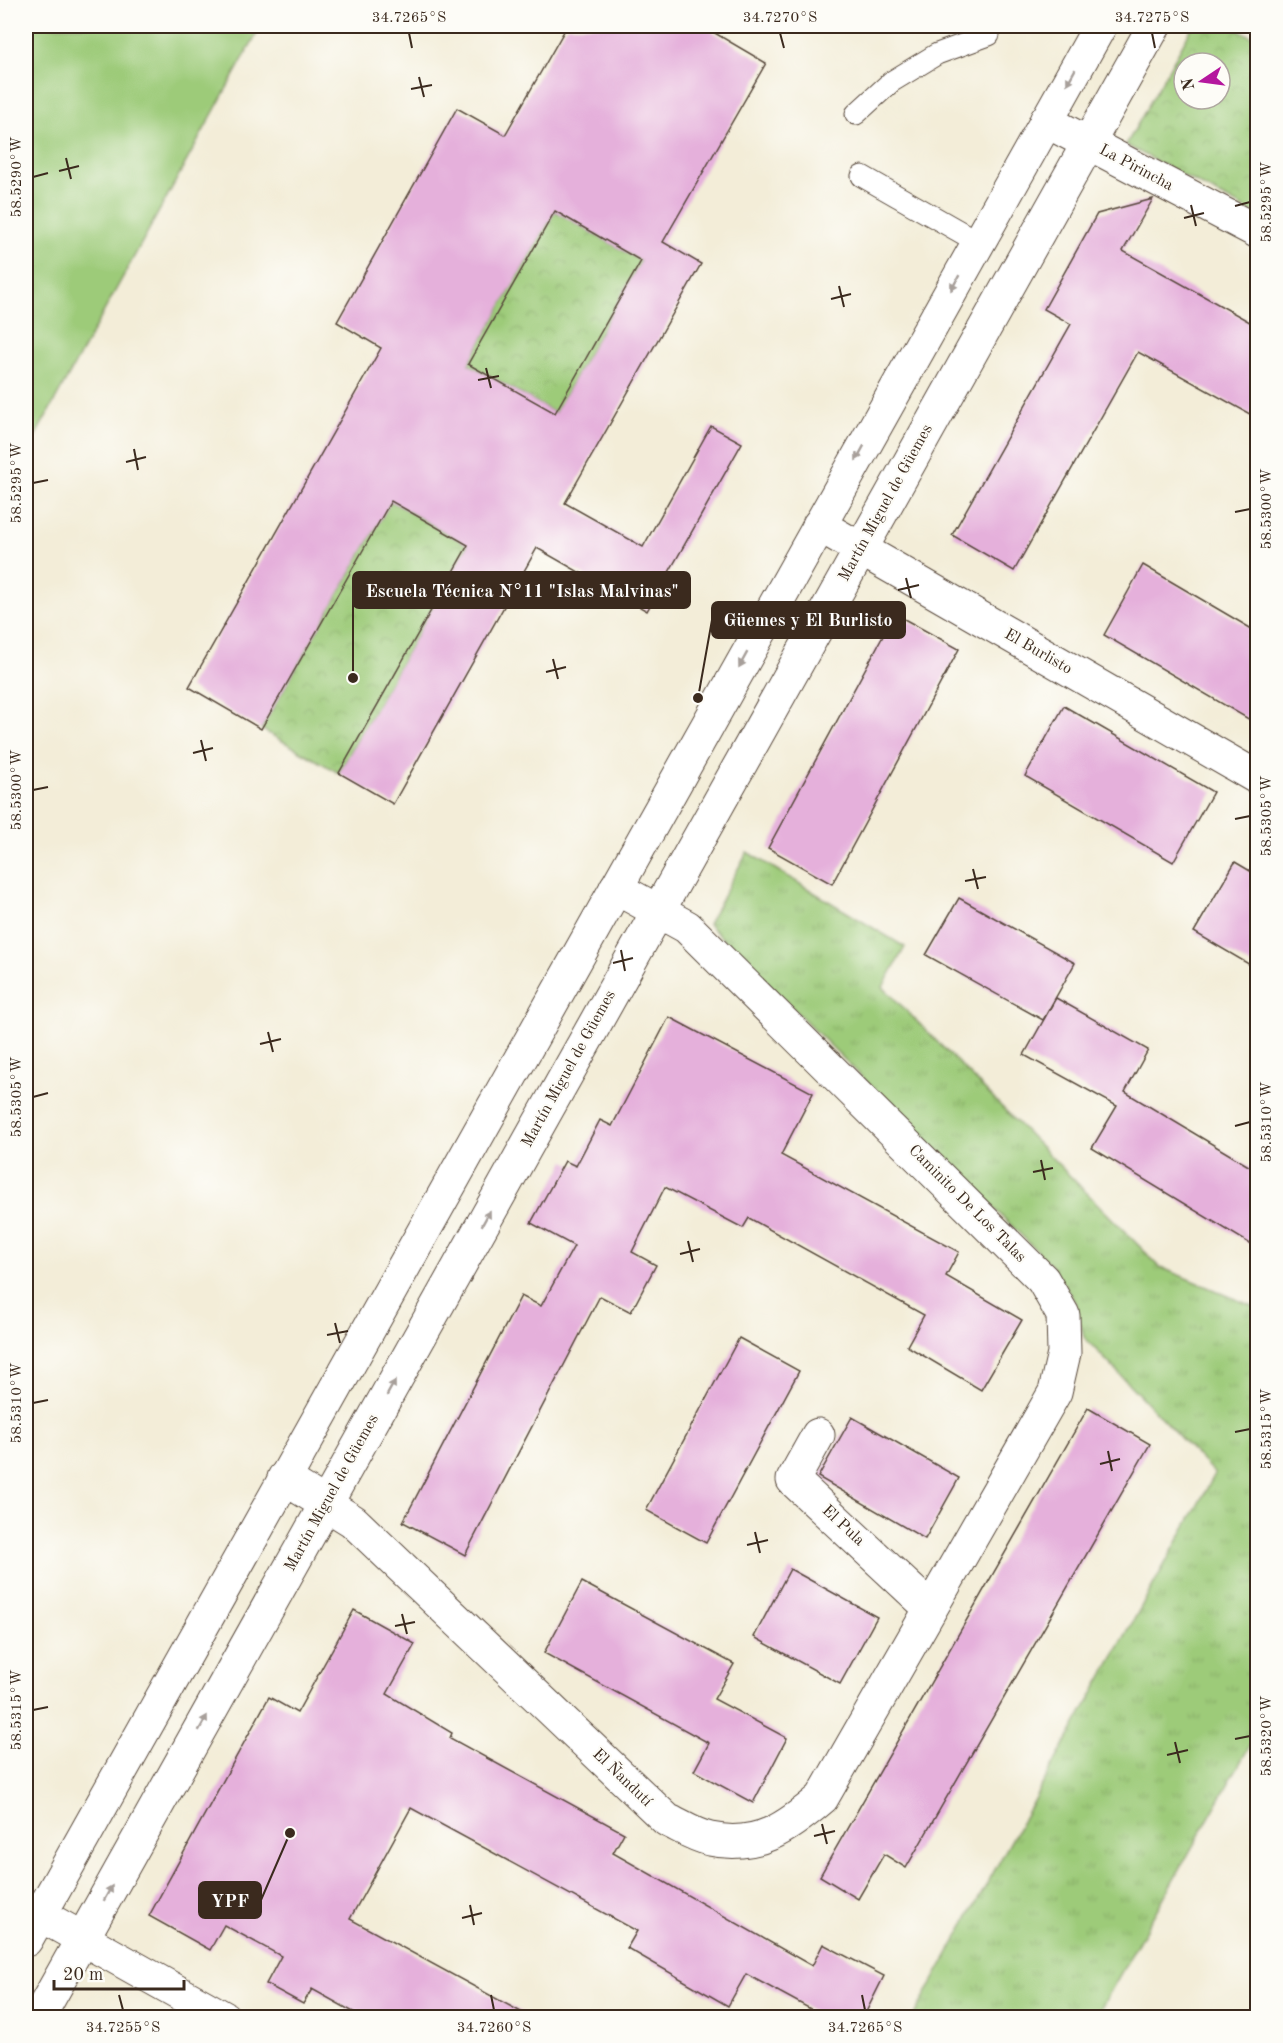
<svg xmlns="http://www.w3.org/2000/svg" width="1283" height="2043" font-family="'Old Standard TT',serif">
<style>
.grass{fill:url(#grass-tufts);stroke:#6c7a4c;stroke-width:1.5}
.park{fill:url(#park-crowns);stroke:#6c7a4c;stroke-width:1.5;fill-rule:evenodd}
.pitch{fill:#9dcb79;stroke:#6c7a4c;stroke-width:1.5}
.building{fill:#e5b0db;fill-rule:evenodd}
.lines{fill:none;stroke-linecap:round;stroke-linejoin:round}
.lane-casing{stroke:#57473a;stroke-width:23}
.street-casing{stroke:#57473a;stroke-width:35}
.secondary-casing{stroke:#57473a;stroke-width:35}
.lane{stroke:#fff;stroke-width:21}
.street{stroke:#fff;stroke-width:33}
.secondary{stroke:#fff;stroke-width:33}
.oneway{fill:#a79f9a}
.ticks{fill:none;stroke:#3b2a1e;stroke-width:2}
.labels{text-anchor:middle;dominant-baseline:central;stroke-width:4.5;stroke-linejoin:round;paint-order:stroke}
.street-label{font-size:16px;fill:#3b2a1e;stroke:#fdfcf7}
.leader{fill:none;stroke:#3b2a1e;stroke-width:2}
.callout-dot{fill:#3b2a1e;stroke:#fdfcf7;stroke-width:2}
.callout{fill:#3b2a1e;stroke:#3b2a1e;stroke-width:2}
.callout-label{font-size:18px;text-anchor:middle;font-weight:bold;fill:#fff}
.neatline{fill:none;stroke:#3b2a1e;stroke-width:2}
.ticks-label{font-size:15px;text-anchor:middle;fill:#3b2a1e}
</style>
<defs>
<pattern id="grass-tufts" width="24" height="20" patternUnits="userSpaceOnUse" patternTransform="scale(1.5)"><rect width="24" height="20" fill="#9dcb79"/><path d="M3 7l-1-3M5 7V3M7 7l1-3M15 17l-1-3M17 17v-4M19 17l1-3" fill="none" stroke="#88ae68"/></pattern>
<pattern id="park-crowns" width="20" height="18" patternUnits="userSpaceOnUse" patternTransform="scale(1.5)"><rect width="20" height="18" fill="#9dcb79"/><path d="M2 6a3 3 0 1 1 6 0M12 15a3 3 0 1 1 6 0" fill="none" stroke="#88ae68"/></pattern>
</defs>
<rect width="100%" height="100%" fill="#fdfcf7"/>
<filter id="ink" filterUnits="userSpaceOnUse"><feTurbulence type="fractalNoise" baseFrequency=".0167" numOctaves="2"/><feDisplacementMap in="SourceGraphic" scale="12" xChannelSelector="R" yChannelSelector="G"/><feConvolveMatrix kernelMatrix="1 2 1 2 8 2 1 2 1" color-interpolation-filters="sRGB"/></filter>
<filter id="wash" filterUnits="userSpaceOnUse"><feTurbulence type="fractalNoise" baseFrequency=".008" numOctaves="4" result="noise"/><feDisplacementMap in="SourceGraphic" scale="24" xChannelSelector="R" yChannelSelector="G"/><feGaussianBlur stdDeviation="1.35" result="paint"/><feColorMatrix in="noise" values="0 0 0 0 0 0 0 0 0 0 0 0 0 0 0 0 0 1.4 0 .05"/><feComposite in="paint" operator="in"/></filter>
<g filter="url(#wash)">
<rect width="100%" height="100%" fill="#f3edd8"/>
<polygon class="grass" points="747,852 905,947 883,987 1160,1267 1257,1308 1257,1733 1096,2017 913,2017 1215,1474 1084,1337 1075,1302 1052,1266 708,924"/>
<g class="park">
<path d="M1193,26H1231L1257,39V215L1126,145ZM1184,63H1220V99H1184Z"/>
<polygon points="555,211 641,261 555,413 468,364"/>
<polygon points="391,501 468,545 339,773 261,729"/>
</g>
<polygon class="pitch" points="26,26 261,26 26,453"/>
<g id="blocks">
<g class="building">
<path d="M567,26H703L766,63L663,242L701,264L565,503L643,547L711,426L742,443L647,611L537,548L393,804L339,773L468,545L391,501L261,729L189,687L381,348L337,322L457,108L505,135ZM555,211L641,261L555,413L468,364Z"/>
<polygon points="1153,199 1123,251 1257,326 1257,418 1138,352 1014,571 952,535 1071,324 1044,309 1097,214"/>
<polygon points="1143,565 1257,632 1257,724 1104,635"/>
<polygon points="895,614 959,649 832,884 768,848"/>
<polygon points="1064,706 1213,792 1173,862 1025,776"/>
<polygon points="1235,862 1257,875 1257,969 1194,932"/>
<polygon points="959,898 1075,963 1043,1020 926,955"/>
<polygon points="1056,998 1148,1050 1125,1092 1257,1171 1257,1248 1092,1148 1117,1106 1024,1055"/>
<polygon points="669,1017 813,1093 781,1155 959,1252 946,1276 1022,1320 981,1390 907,1346 924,1315 749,1218 743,1228 665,1187 632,1252 656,1265 631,1312 600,1296 465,1555 403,1522 521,1296 541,1306 574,1246 531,1223 565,1161 576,1166 600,1120 612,1126"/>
<polygon points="739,1338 799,1371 706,1543 646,1510"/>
<polygon points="1088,1408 1150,1444 906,1868 884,1854 858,1899 820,1876"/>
<polygon points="852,1417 959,1478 925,1539 818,1477"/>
<polygon points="790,1569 877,1617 840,1684 754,1637"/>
<polygon points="582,1582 734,1664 714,1699 787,1738 753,1803 694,1771 709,1743 544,1653"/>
<polygon points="354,1610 415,1644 387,1694 452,1733 450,1738 624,1833 613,1853 812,1966 823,1944 884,1976 863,2018 827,2018 746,1974 728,2006 627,1948 637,1931 411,1808 350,1919 532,2018 364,2018 312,1989 303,2004 266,1984 281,1956 224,1925 210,1950 149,1916 269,1697 297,1713"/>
</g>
</g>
</g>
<g filter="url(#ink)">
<use href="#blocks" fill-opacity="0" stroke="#57473a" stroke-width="1.5"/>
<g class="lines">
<g class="lane-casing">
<g id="lane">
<polyline points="856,114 891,82 937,54 989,35"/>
<polyline points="862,176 978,242"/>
</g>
</g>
<g class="street-casing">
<g id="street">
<polyline points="1046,121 1258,232"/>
<polyline points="819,525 1258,778"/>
<polyline points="818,1435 793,1480 930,1608"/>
<path d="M284,1478L353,1521L667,1820C680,1826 695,1836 710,1839C758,1849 787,1828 822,1798L1055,1392L1064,1353L1063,1315L1043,1280L687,927L616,888"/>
<polyline points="26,1907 224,2018"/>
</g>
</g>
<g class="secondary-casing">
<g id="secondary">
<polyline points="26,1940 1100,26"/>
<polyline points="38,2018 1154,26"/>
</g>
</g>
<use href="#lane" class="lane"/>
<use href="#street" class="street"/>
<use href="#secondary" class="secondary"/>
</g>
<defs><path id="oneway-solid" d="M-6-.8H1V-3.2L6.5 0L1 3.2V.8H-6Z" transform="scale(1.5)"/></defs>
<g class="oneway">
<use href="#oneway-solid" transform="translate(1071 77) rotate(119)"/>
<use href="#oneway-solid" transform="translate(955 283) rotate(119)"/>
<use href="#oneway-solid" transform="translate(860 453) rotate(119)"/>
<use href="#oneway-solid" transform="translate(743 660) rotate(119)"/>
<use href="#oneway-solid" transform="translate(486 1218) rotate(-61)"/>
<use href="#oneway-solid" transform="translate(391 1388) rotate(-61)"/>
<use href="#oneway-solid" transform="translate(203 1723) rotate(-61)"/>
<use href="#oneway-solid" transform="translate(108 1893) rotate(-61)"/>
</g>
</g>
<path class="ticks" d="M409,33L412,48M780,33L784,48M1152,33L1155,48M419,77L424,97M411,89L432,85M66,158L71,179M59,171L79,166M33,177L48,173M1191,205L1196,226M1235,206L1250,202M1184,218L1204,213M839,286L844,307M831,299L851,294M486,368L491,388M478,380L499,376M134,449L138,470M126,462L146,457M33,483L48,480M1235,512L1250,509M906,578L911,598M898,590L919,585M553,659L558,679M546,672L566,667M201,740L206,761M193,753L213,748M33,790L48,787M1235,819L1250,816M973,869L978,889M965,881L986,877M621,950L625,971M613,963L633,958M268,1032L273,1052M260,1044L281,1039M33,1097L48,1093M1235,1126L1250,1122M1041,1160L1045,1180M1033,1172L1053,1168M688,1241L693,1262M680,1254L700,1249M335,1323L340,1343M327,1335L348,1331M33,1403L48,1400M1235,1432L1250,1429M1108,1451L1112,1471M1100,1464L1120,1459M755,1532L760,1553M747,1545L768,1540M402,1614L407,1634M395,1626L415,1622M33,1710L48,1707M1235,1739L1250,1736M1175,1742L1180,1763M1167,1755L1188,1750M822,1824L827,1844M814,1836L835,1831M470,1905L474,1925M462,1918L482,1913M119,1995L123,2010M491,1995L494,2010M862,1995L865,2010"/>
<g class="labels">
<g class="street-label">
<text transform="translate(1136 168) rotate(28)">La Pirincha</text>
<text transform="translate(886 503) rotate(-61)">Martín Miguel de Güemes</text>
<text transform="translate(1038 652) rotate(30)">El Burlisto</text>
<text transform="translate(569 1069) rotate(-61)">Martín Miguel de Güemes</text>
<text transform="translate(967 1204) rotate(45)">Caminito De Los Talas</text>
<text transform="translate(332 1493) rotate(-61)">Martín Miguel de Güemes</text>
<text transform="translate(843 1526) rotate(43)">El Pula</text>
<text transform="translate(622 1778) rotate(44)">El Ñandutí</text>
</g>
</g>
<path class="leader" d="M353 678L353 590M698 698L712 620M290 1833L261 1900"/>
<g class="callout-dot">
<circle cx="353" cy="678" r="6"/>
<circle cx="698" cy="698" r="6"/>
<circle cx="290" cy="1833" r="6"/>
</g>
<g class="callout">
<rect x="353" y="572" width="337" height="36" rx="6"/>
<rect x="712" y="602" width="193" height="36" rx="6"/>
<rect x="199" y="1882" width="62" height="36" rx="6"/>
</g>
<g class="callout-label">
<text x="522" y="597">Escuela Técnica N°11 "Islas Malvinas"</text>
<text x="808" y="626">Güemes y El Burlisto</text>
<text x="230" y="1907">YPF</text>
</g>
<rect width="1283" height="2043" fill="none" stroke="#fdfcf7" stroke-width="66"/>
<g transform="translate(1202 81) rotate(257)"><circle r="28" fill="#fdfcf7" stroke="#afa8a0" stroke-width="1.5"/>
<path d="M0-4.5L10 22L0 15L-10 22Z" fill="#b5179e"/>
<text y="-9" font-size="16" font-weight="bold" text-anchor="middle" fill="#3b2a1e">N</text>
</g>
<path d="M54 1980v9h130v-9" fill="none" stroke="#3b2a1e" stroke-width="3"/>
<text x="63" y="1980" font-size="18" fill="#3b2a1e" stroke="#fdfcf7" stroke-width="4.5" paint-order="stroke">20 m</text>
<rect x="33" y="33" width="1217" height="1977" class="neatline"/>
<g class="ticks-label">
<text x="409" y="22">34.7265°S</text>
<text x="780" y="22">34.7270°S</text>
<text x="1152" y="22">34.7275°S</text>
<text transform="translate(16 177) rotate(-90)" y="5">58.5290°W</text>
<text transform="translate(1266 202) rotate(-90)" y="5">58.5295°W</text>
<text transform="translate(16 483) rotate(-90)" y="5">58.5295°W</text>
<text transform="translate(1266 509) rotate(-90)" y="5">58.5300°W</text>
<text transform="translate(16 790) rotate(-90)" y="5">58.5300°W</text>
<text transform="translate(1266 816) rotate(-90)" y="5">58.5305°W</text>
<text transform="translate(16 1097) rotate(-90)" y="5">58.5305°W</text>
<text transform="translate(1266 1122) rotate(-90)" y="5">58.5310°W</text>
<text transform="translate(16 1403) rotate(-90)" y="5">58.5310°W</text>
<text transform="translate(1266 1429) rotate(-90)" y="5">58.5315°W</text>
<text transform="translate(16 1710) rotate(-90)" y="5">58.5315°W</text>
<text transform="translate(1266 1736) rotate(-90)" y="5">58.5320°W</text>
<text x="123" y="2032">34.7255°S</text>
<text x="494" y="2032">34.7260°S</text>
<text x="865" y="2032">34.7265°S</text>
</g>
</svg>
